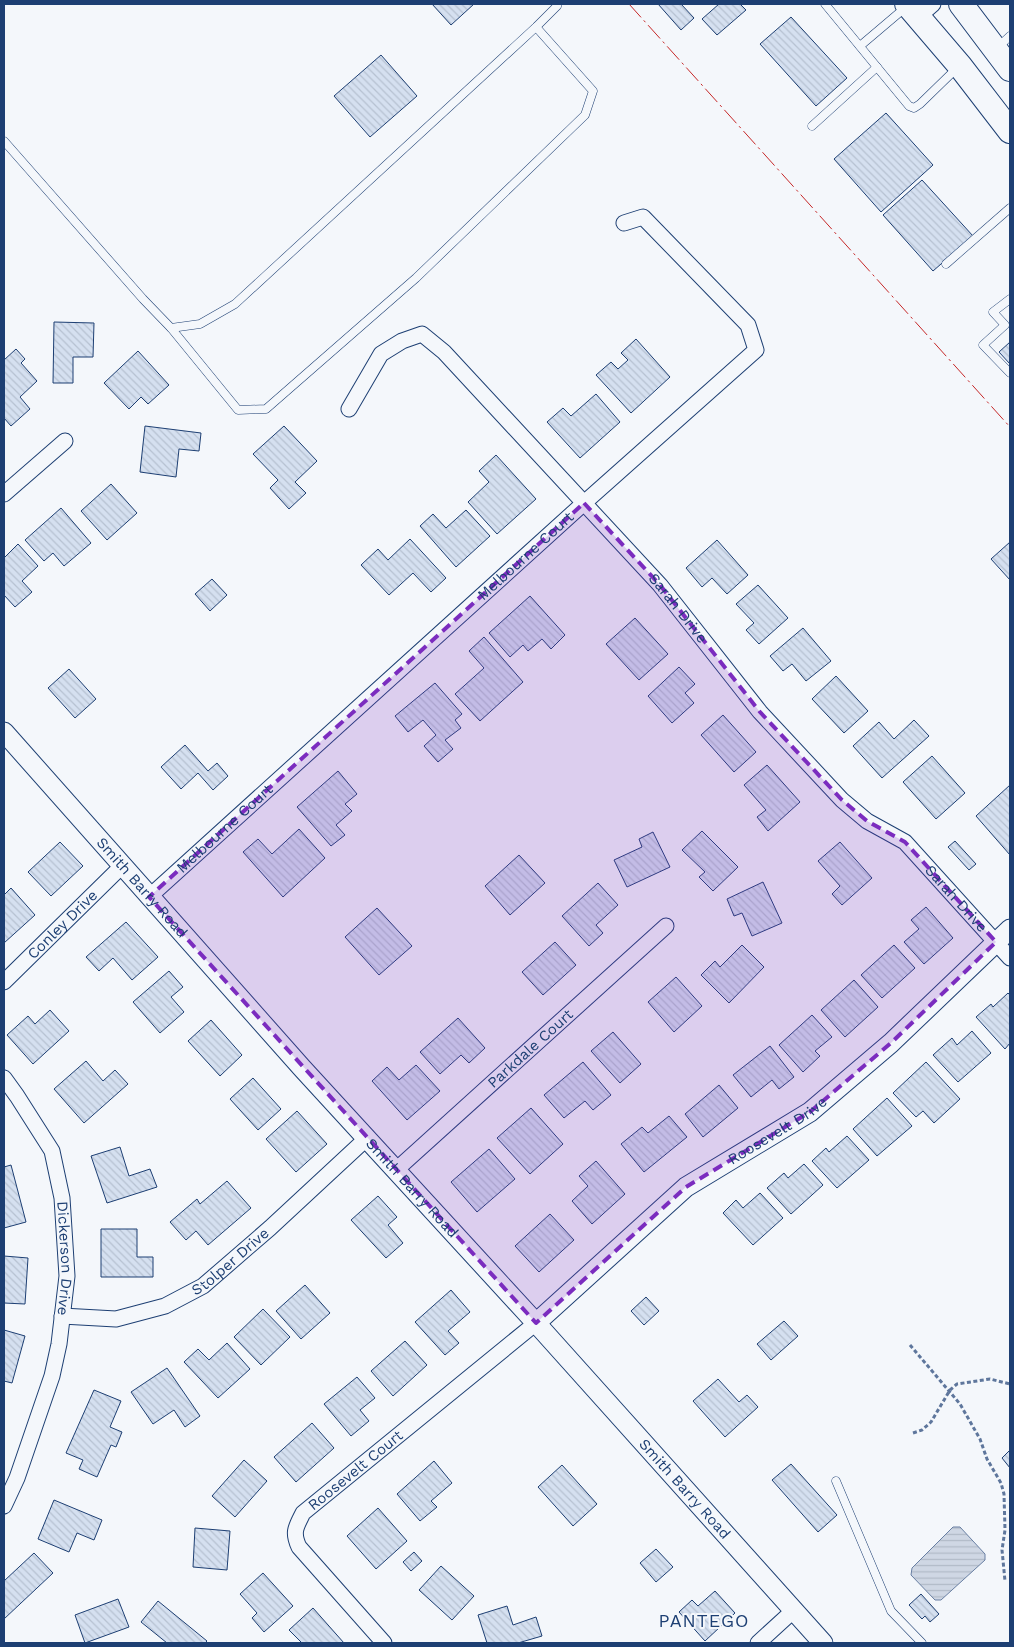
<svg xmlns="http://www.w3.org/2000/svg" width="1014" height="1647" font-family="'Work Sans',sans-serif">
<style>
.water{fill:url(#water-rules);stroke:#687fa3}
.building{fill:url(#building-back-hatch);stroke:#1d3f73}
.lines{fill:none;stroke-linecap:round;stroke-linejoin:round}
.service-casing{stroke:#1d3f73;stroke-width:9}
.minor-casing{stroke:#1d3f73;stroke-width:17}
.tertiary-casing{stroke:#1d3f73;stroke-width:21}
.primary-casing{stroke:#1d3f73;stroke-width:26}
.path{stroke:#5e769c;stroke-width:3;stroke-dasharray:4 2.5;stroke-linecap:butt}
.service{stroke:#f4f7fb;stroke-width:8}
.minor{stroke:#f4f7fb;stroke-width:15}
.tertiary{stroke:#f4f7fb;stroke-width:19}
.primary{stroke:#f4f7fb;stroke-width:24}
.power{stroke:#c62828;stroke-width:1;stroke-dasharray:18 4 2.5 4;stroke-linecap:butt}
.marked{fill:#7b2cbf;fill-opacity:0.2;stroke:#7b2cbf;stroke-width:4;stroke-dasharray:10 6;stroke-linejoin:round}
.labels{text-anchor:middle;dominant-baseline:central;stroke-width:4;stroke-linejoin:round;paint-order:stroke}
.street-label{font-size:15px;fill:#1d3f73;stroke:#f4f7fb}
.quarter-label{font-size:18px;letter-spacing:1px;fill:#1d3f73;stroke:#f4f7fb}
</style>
<defs>
<pattern id="water-rules" width="6" height="5" patternUnits="userSpaceOnUse" patternTransform="scale(1.25)"><rect width="6" height="5" fill="#cfd7e4"/><path d="M0 2.5h6" fill="none" stroke="#b1bac7"/></pattern>
<pattern id="building-back-hatch" width="6" height="6" patternUnits="userSpaceOnUse" patternTransform="scale(1.25)"><rect width="6" height="6" fill="#d5e0f0"/><path d="M-1 5l2 2M0 0l6 6M5-1l2 2" fill="none" stroke="#b6c1d1"/></pattern>
</defs>
<rect width="100%" height="100%" fill="#f4f7fb"/>
<polygon class="water" points="953,1527 960,1527 985,1554 985,1560 941,1600 935,1600 911,1575 912,1568"/>
<g class="building">
<polygon points="432,4 474,4 451,25"/>
<polygon points="658,4 681,4 694,18 681,30"/>
<polygon points="719,4 740,4 746,10 717,35 702,19"/>
<polygon points="791,17 847,78 816,106 760,44"/>
<polygon points="381,55 417,96 370,137 334,96"/>
<polygon points="886,113 933,165 881,212 834,159"/>
<polygon points="922,180 973,236 933,271 883,215"/>
<polygon points="54,322 94,323 93,357 73,357 73,383 53,383"/>
<polygon points="636,339 670,377 631,413 596,375 611,362 618,369 628,360 621,353"/>
<polygon points="1010,342 1010,364 999,352"/>
<polygon points="16,349 25,359 21,363 37,381 20,397 30,409 11,426 4,418 4,360"/>
<polygon points="138,351 169,385 148,404 141,397 129,409 104,383"/>
<polygon points="596,394 620,422 580,458 547,422 563,408 571,416"/>
<polygon points="145,426 201,433 199,451 179,449 176,477 140,472"/>
<polygon points="284,426 317,461 295,482 306,493 289,509 270,488 278,480 253,454"/>
<polygon points="496,455 536,499 497,534 468,502 489,482 479,471"/>
<polygon points="111,484 137,513 107,540 81,511"/>
<polygon points="61,508 91,543 64,566 53,553 44,561 25,540"/>
<polygon points="466,510 490,536 456,567 420,526 433,514 446,528"/>
<polygon points="410,539 446,578 431,592 413,573 389,595 361,565 378,549 388,560"/>
<polygon points="717,540 748,575 727,594 712,578 702,587 686,568"/>
<polygon points="1010,542 1010,580 991,559"/>
<polygon points="18,544 38,566 22,581 32,592 15,607 4,595 4,558"/>
<polygon points="212,579 227,595 210,611 195,594"/>
<polygon points="758,585 788,618 759,644 746,630 754,623 736,604"/>
<polygon points="530,596 565,635 551,649 542,639 528,651 523,645 510,657 489,633"/>
<polygon points="635,618 668,654 639,680 606,644"/>
<polygon points="803,628 831,661 806,681 792,664 783,671 770,656"/>
<polygon points="484,637 523,682 480,721 455,694 484,668 469,651"/>
<polygon points="679,667 695,684 685,693 694,703 672,723 648,696"/>
<polygon points="69,669 96,699 75,718 48,688"/>
<polygon points="836,676 868,711 844,733 812,699"/>
<polygon points="435,683 462,714 455,720 461,728 445,740 453,749 438,762 424,746 436,735 423,720 408,732 395,716"/>
<polygon points="723,715 756,752 734,772 701,735"/>
<polygon points="914,720 929,736 882,778 853,746 879,722 894,739"/>
<polygon points="185,745 208,771 217,763 228,776 213,790 198,773 181,789 161,767"/>
<polygon points="932,756 965,793 936,819 903,782"/>
<polygon points="767,765 800,802 768,831 757,817 766,810 744,785"/>
<polygon points="338,771 357,794 345,804 352,811 336,825 345,835 331,846 297,807"/>
<polygon points="1010,785 1010,855 976,816"/>
<polygon points="299,829 325,858 283,897 243,852 258,839 272,854"/>
<polygon points="702,831 738,867 713,891 699,877 705,872 682,850"/>
<polygon points="653,832 670,867 627,887 614,860 642,847 639,839"/>
<polygon points="955,841 976,864 969,870 948,847"/>
<polygon points="60,842 83,866 51,896 28,872"/>
<polygon points="840,842 872,878 842,905 832,894 840,886 818,861"/>
<polygon points="519,855 545,883 510,915 485,886"/>
<polygon points="763,882 782,923 752,936 742,913 734,916 727,899"/>
<polygon points="598,883 618,905 596,925 603,933 589,946 562,916"/>
<polygon points="11,888 35,915 4,943 4,895"/>
<polygon points="926,907 953,938 924,964 904,942 919,929 911,920"/>
<polygon points="377,908 412,946 379,975 345,937"/>
<polygon points="126,922 158,957 132,980 113,958 99,971 86,957"/>
<polygon points="555,942 576,965 543,995 522,972"/>
<polygon points="742,945 764,967 729,1003 701,975 715,961 720,967"/>
<polygon points="894,945 915,968 882,998 861,975"/>
<polygon points="169,971 183,987 171,997 184,1012 160,1033 133,1002"/>
<polygon points="676,977 702,1006 674,1032 648,1002"/>
<polygon points="854,980 878,1007 845,1037 821,1010"/>
<polygon points="1008,993 1010,995 1010,1043 1005,1049 976,1017 991,1004 993,1007"/>
<polygon points="50,1010 69,1031 33,1064 7,1035 28,1016 35,1024"/>
<polygon points="812,1015 832,1037 815,1051 820,1056 803,1072 779,1045"/>
<polygon points="458,1018 485,1048 469,1063 461,1055 440,1074 420,1052"/>
<polygon points="211,1020 242,1055 220,1076 188,1041"/>
<polygon points="972,1031 991,1053 958,1082 933,1055 952,1038 957,1045"/>
<polygon points="613,1032 641,1064 620,1083 591,1051"/>
<polygon points="770,1046 794,1077 779,1089 772,1080 751,1097 733,1075"/>
<polygon points="86,1061 103,1081 115,1070 128,1084 84,1123 54,1089"/>
<polygon points="583,1062 611,1095 593,1110 585,1101 564,1118 544,1095"/>
<polygon points="926,1062 960,1099 934,1123 923,1111 916,1117 893,1093"/>
<polygon points="416,1065 440,1091 407,1120 372,1081 387,1067 399,1080"/>
<polygon points="253,1078 281,1109 258,1130 230,1099"/>
<polygon points="719,1085 738,1108 703,1137 685,1114"/>
<polygon points="887,1098 912,1126 877,1156 853,1129"/>
<polygon points="531,1108 563,1144 530,1174 497,1138"/>
<polygon points="297,1111 327,1144 296,1172 266,1139"/>
<polygon points="669,1116 687,1137 644,1172 621,1144 642,1127 648,1133"/>
<polygon points="847,1136 869,1160 837,1188 812,1161 826,1148 829,1152"/>
<polygon points="120,1147 129,1176 150,1169 157,1187 107,1203 91,1156"/>
<polygon points="489,1149 515,1179 477,1212 451,1182"/>
<polygon points="596,1161 625,1194 592,1224 572,1201 588,1186 579,1176"/>
<polygon points="804,1164 823,1185 791,1214 767,1188 784,1173 788,1178"/>
<polygon points="11,1165 26,1222 4,1228 4,1167"/>
<polygon points="227,1181 251,1208 208,1245 196,1231 186,1240 170,1222 197,1199 200,1204"/>
<polygon points="760,1193 783,1218 753,1245 723,1213 736,1200 743,1208"/>
<polygon points="378,1196 397,1217 388,1225 403,1243 386,1258 351,1220"/>
<polygon points="550,1214 574,1240 539,1272 515,1246"/>
<polygon points="101,1229 137,1229 137,1257 153,1257 153,1277 101,1277"/>
<polygon points="4,1256 28,1258 25,1304 4,1303"/>
<polygon points="305,1285 330,1313 301,1339 276,1311"/>
<polygon points="451,1290 470,1312 448,1331 459,1343 445,1355 415,1322"/>
<polygon points="646,1297 659,1311 644,1325 631,1311"/>
<polygon points="263,1309 290,1337 261,1365 234,1337"/>
<polygon points="784,1321 798,1336 771,1360 757,1344"/>
<polygon points="4,1330 25,1336 12,1383 4,1381"/>
<polygon points="405,1341 427,1365 393,1396 371,1371"/>
<polygon points="227,1343 250,1369 218,1398 184,1362 198,1349 209,1360"/>
<polygon points="167,1368 200,1416 185,1427 174,1410 153,1424 131,1392"/>
<polygon points="357,1377 375,1398 360,1410 369,1421 351,1436 324,1404"/>
<polygon points="718,1379 739,1402 747,1395 758,1407 725,1437 693,1401"/>
<polygon points="94,1390 121,1401 110,1427 122,1432 116,1447 111,1445 97,1477 79,1469 83,1460 66,1453"/>
<polygon points="312,1423 334,1448 296,1482 274,1457"/>
<polygon points="1010,1450 1010,1468 1002,1458"/>
<polygon points="244,1460 267,1481 235,1517 212,1496"/>
<polygon points="434,1461 452,1483 431,1501 437,1507 420,1521 397,1494"/>
<polygon points="791,1464 837,1515 818,1532 772,1480"/>
<polygon points="562,1465 597,1504 573,1526 538,1487"/>
<polygon points="54,1500 102,1520 94,1540 77,1533 69,1552 38,1539"/>
<polygon points="378,1508 407,1541 376,1569 347,1536"/>
<polygon points="195,1528 230,1531 227,1570 193,1567"/>
<polygon points="656,1549 673,1567 656,1582 640,1563"/>
<polygon points="414,1552 422,1561 411,1571 403,1562"/>
<polygon points="34,1553 53,1573 4,1619 4,1581"/>
<polygon points="441,1566 474,1596 452,1620 419,1590"/>
<polygon points="263,1573 293,1606 264,1632 252,1618 257,1613 240,1594"/>
<polygon points="715,1591 735,1613 705,1641 679,1612 692,1600 698,1606"/>
<polygon points="921,1594 939,1614 930,1622 925,1616 922,1619 909,1605"/>
<polygon points="118,1599 129,1627 85,1643 75,1615"/>
<polygon points="158,1601 207,1641 205,1643 167,1643 141,1622"/>
<polygon points="507,1606 513,1625 536,1617 542,1636 518,1643 487,1643 478,1615"/>
<polygon points="313,1608 344,1643 302,1643 289,1630"/>
</g>
<g class="lines">
<g class="service-casing">
<g id="service">
<polyline points="825,4 909,106 914,108 920,104 958,67"/>
<polyline points="860,46 906,7"/>
<polyline points="997,48 1010,36"/>
<polyline points="812,126 877,67"/>
<polyline points="4,141 143,299 171,328 200,324 235,304 536,27 557,6 556,4"/>
<polyline points="946,264 1010,208"/>
<polyline points="1010,299 993,312 1005,325 983,345 1010,373"/>
<polyline points="171,328 238,410 266,409 416,278 585,115 593,91 536,27"/>
<polyline points="836,1481 891,1611 922,1643"/>
</g>
</g>
<g class="minor-casing">
<g id="minor">
<polyline points="918,17 933,4"/>
<path id="s1" d="M349,409L381,354L402,341L422,334L444,352L660,585L760,712L842,800L867,821L905,842L1010,958"/>
<polyline points="4,494 65,441"/>
<path id="s2" d="M149,897L584,503L756,350L748,325L643,217L624,223"/>
<path id="s3" d="M4,982L122,866"/>
<path id="s4" d="M4,1078L17,1096L52,1151L62,1198L67,1276L59,1344L52,1376L17,1478L4,1506"/>
<path id="s5" d="M396,1170L666,926"/>
<path id="s6" d="M62,1316L116,1319L165,1306L203,1286L270,1228L367,1138"/>
<path id="s7" d="M384,1643L299,1547C292,1532 296,1527 303,1513L536,1323"/>
<polyline points="758,1643 793,1611"/>
</g>
</g>
<g class="tertiary-casing">
<g id="tertiary">
<path id="s8" d="M4,732L302,1068L536,1323L823,1643"/>
<path id="s9" d="M536,1323L686,1187L810,1112L891,1043L1010,929"/>
</g>
</g>
<g class="primary-casing">
<g id="primary">
<polyline points="907,4 960,66 1010,131"/>
<polyline points="961,4 1010,69"/>
</g>
</g>
<g class="path">
<polyline points="910,1345 960,1404 980,1439 987,1459 1001,1483 1004,1494 1005,1530 1002,1550 1005,1581"/>
<polyline points="913,1433 922,1430 931,1422 950,1390 957,1384 990,1379 1010,1384"/>
</g>
<use href="#service" class="service"/>
<use href="#minor" class="minor"/>
<use href="#tertiary" class="tertiary"/>
<use href="#primary" class="primary"/>
<polyline class="power" points="629,4 1010,427"/>
</g>
<path class="marked" d="M584,503L660,585L760,712L842,800L867,821L905,842L996,942L891,1043L810,1112L686,1187L536,1323L149,897Z"/>
<g class="labels">
<g class="street-label">
<text stroke="none"><textPath href="#s2" startOffset="508">Melbourne Court</textPath></text>
<text stroke="none"><textPath href="#s1" startOffset="485">Sarah Drive</textPath></text>
<text stroke="none"><textPath href="#s2" startOffset="102">Melbourne Court</textPath></text>
<text stroke="none"><textPath href="#s8" startOffset="208">Smith Barry Road</textPath></text>
<text stroke="none"><textPath href="#s1" startOffset="890">Sarah Drive</textPath></text>
<text stroke="none"><textPath href="#s3" startOffset="82">Conley Drive</textPath></text>
<text stroke="none"><textPath href="#s5" startOffset="181">Parkdale Court</textPath></text>
<text stroke="none"><textPath href="#s9" startOffset="310">Roosevelt Drive</textPath></text>
<text stroke="none"><textPath href="#s8" startOffset="612">Smith Barry Road</textPath></text>
<text stroke="none"><textPath href="#s4" startOffset="196">Dickerson Drive</textPath></text>
<text stroke="none"><textPath href="#s6" startOffset="184">Stolper Drive</textPath></text>
<text stroke="none"><textPath href="#s7" startOffset="232">Roosevelt Court</textPath></text>
<text stroke="none"><textPath href="#s8" startOffset="1018">Smith Barry Road</textPath></text>
</g>
<g class="quarter-label">
<text x="704" y="1620">PANTEGO</text>
</g>
</g>
<rect width="1014" height="1647" fill="none" stroke="#1d3f73" stroke-width="10"/>
</svg>
